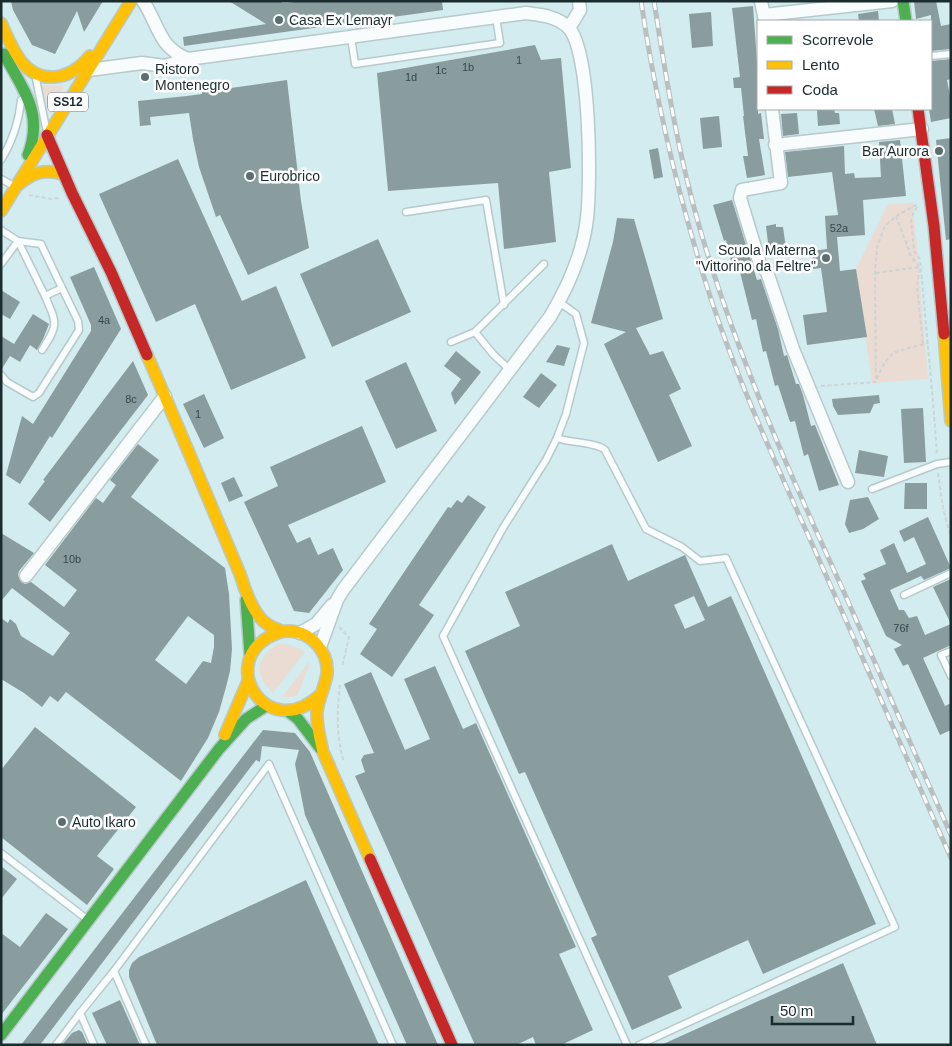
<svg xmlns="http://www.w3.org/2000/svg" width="952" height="1046" font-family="Arial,sans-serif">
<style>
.green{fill:#eadcd3}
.building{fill:#899c9e;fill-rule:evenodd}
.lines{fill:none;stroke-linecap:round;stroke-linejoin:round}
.lane-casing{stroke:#b7c9cb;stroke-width:9}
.street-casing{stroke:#b7c9cb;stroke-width:15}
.fast-casing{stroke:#b7c9cb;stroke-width:14}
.slow-casing{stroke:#b7c9cb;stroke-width:14}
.jam-casing{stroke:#b7c9cb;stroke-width:14}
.path{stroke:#cdd4d5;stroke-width:2;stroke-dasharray:4 2.5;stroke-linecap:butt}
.lane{stroke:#f8fcfd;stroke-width:6}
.street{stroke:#f8fcfd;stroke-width:12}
.fast{stroke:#4caf50;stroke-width:11}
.slow{stroke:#ffc107;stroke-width:11}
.jam{stroke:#c62828;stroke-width:11}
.rail-casing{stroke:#b9bfc0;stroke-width:5}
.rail{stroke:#fff;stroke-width:3;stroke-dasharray:9;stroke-linecap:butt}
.poi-dot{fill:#5b6f72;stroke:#fff;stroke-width:2}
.labels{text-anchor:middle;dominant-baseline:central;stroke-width:5;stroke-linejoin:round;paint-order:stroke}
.number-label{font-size:11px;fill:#36484b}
.shield{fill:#fff;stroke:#5f6b6d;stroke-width:1}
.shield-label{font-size:12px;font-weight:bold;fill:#1b2c2f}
.poi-label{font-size:14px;fill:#1b2c2f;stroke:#fff;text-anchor:start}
</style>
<rect width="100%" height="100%" fill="#d3ecef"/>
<g class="green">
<polygon points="42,85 63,86 64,88 50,115"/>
<polygon points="913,203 919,267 920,268 919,275 928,379 872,383 856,269 888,204"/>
<path d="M278,644C289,644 296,645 305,652L273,693C253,674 256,658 278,644Z"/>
<polygon points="309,662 310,664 298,694 293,697 282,697"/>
</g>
<g class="building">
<polygon points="11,1 103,1 84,32 77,11 55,54 32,45 13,10"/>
<polygon points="229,1 282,1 282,3 287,3 303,1 442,1 443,10 184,46 183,37 266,24"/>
<polygon points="914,1 936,1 941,26 951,24 951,49 931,51 931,15 916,19"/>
<polygon points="753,6 758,75 758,114 761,113 764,139 759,139 765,175 747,178 743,156 748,156 743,116 744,116 741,88 734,88 733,78 740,77 732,8"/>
<polygon points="878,11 879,21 859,21 858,14"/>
<polygon points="711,12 713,46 692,48 689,14"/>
<polygon points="535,45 541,60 561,58 571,168 549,172 556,242 504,249 498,183 388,191 377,73"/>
<polygon points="951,59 951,79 947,80 951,101 951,118 931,122 929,109 931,109 931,61"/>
<polygon points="287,80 301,201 309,248 248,275 220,215 216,217 199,167 193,139 189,113 150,117 151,125 140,126 138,101 187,96 202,94 202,92"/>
<polygon points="834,109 835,113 839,113 840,124 818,126 817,110"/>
<polygon points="874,109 892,109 895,124 878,126"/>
<polygon points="797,113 799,134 783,136 781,114"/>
<polygon points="719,116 722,147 703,149 700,118"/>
<polygon points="951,138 951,239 946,240 936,140"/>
<polygon points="900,140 906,196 863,200 865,235 837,237 840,271 856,269 867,337 807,345 803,315 827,312 821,268 813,269 812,251 827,249 825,216 838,215 832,172 788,177 785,152 844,146 845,174 854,173 855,178 881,177 879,142"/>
<polygon points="658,148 663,177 654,179 649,150"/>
<polygon points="178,159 242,301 276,286 306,358 231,390 195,304 156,322 99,194"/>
<polygon points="732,200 757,280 761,279 778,329 784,356 787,355 796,384 799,384 803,395 811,426 815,425 839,485 819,491 808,454 804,456 795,421 790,422 778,385 775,386 766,351 763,352 756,319 752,320 740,272 734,273 726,240 724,241 713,205"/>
<polygon points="617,218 634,219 663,319 636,328 650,355 663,351 681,389 669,395 692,446 658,462 604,344 626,332 591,323 613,242"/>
<polygon points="776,224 776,227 783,227 786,248 769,251 766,226"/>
<polygon points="378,239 411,312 332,347 300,274"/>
<polygon points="94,267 121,329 52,438 50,436 20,484 6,475 22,416 33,424 91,331 91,325 70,277"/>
<polygon points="1,290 20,302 10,319 1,314"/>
<polygon points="33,314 49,324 43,339 37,350 30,345 20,362 10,356 1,370 1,336 14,344"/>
<polygon points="557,345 570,348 564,366 546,362"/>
<polygon points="456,351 481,372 455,405 451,393 461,379 444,366"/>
<polygon points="133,361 148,395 50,522 28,504 45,481 43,480"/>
<polygon points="406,362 437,431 396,449 365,381"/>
<polygon points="541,373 557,385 539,408 523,397"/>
<polygon points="204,394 224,438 204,448 183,404"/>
<polygon points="879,395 880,403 874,404 870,413 838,415 833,406 832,399"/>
<polygon points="923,408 926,462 904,463 901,409"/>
<polygon points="362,426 386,482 288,525 297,543 310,537 318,555 333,548 343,570 309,613 294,611 244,502 278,486 270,467"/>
<path d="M138,444L159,460L131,497L225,568L229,594L232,649L230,671L226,687L219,712L208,738L181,781L66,692L58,702L50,696L42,707L24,693L1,679V618L8,623L10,619L16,624L21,636L53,656L70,633L12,588L1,601V533L34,553L19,571L18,575L21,582L25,584L31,582L64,607L77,590L45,565L96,498L103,503L116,485L110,480ZM188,616L214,635V647L211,663L203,661L186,684L155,660Z"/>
<polygon points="859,450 888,456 884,477 855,473"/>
<polygon points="234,477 243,496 229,502 221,483"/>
<polygon points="905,483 927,483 927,509 904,509"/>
<polygon points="468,495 486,507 419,605 434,615 392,677 360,654 377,629 369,624 448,507 451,508 457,500 462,503"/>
<polygon points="868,497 879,519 863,529 849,533 845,524 850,500"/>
<polygon points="928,517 951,568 924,580 921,576 890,590 899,610 904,610 909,618 917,616 925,635 951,624 951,645 923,658 945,706 951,703 951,730 940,735 908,664 903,666 894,649 902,645 886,636 861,581 866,579 863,574 886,564 880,550 894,543 907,573 926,564 914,537 904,542 899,531"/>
<path d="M612,544L628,581L685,555L708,607L731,596L876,924L763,974L748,940L668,976L682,1008L632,1030L591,938L597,935L525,772L519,774L465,651L520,626L505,592ZM694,596L705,620L685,629L674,605Z"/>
<polygon points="951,579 951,624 933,587"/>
<polygon points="435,666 463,729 476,723 576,947 559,954 593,1030 561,1045 536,1045 533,1037 516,1045 475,1045 355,776 365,772 361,760 364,755 374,753 344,684 371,672 405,750 430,739 404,679"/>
<polygon points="35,727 136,807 97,856 114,869 87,905 1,837 1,770"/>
<polygon points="263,730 295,733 310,752 438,1045 407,1045 305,815 295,764 299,750 262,746 260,762 256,760 40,1045 21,1045"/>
<polygon points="1,866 17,879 1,899"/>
<polygon points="306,880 379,1045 157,1045 129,977 129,970 132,963 139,957"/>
<polygon points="46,913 68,929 1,1015 1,933 20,947"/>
<polygon points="843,963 877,1045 661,1045"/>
<polygon points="120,1000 140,1045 107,1045 92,1013"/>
<polygon points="79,1030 82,1032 88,1045 62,1045 72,1033"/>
</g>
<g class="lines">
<g class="lane-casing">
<g id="lane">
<polyline points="351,37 355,64 500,43 496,17"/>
<polyline points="931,56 951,54"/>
<polyline points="36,79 46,128"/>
<path d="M1,160C12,142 19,121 21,100"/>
<polyline points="1,179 14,186"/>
<polyline points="406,212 486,200 504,305"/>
<polyline points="1,230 18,241 45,296 62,288 41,244 18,241 1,264"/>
<path d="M559,302L576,314L584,343L566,414L557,438C570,443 596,442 605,450L646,529L682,547L700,561L726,558L895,927L639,1045"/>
<polyline points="475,332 493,354 510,370"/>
<polyline points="451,342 475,332 544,264"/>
<path d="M42,350C59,324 57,324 45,296"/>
<polyline points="1,375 7,382 33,397 39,393 79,330 78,321 62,288"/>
<polyline points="557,438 546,460 503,528 443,636 627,1045"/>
<polyline points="872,489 937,464 951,462"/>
<polyline points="904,595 951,573"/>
<polyline points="951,651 941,655 951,676"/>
<polyline points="1,853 88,920"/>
<polyline points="114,971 269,764 393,1045"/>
<polyline points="56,1045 80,1013"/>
<polyline points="94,1045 80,1013 114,971 146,1045"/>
</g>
</g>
<g class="street-casing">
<g id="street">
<path d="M143,1C159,25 158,47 188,59"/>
<polyline points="761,1 765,21"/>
<polyline points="764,15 892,1"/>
<polyline points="569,28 580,10 579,1"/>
<path d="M89,70L142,63L165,66L188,59L526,13C541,15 556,16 568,27C591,50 591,184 587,218C583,254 568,287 550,317L343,590L337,600L320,647"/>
<polyline points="772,109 781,183 742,190 740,198 760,264 767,272 793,349 848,482"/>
<polyline points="775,145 922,129"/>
<polyline points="26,576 165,396"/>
<polyline points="300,633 316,624 332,605"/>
</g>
</g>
<g class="fast-casing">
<g id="fast">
<polyline points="903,1 906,21"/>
<path d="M4,54C23,90 44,113 28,155"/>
<polyline points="246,600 250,654"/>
<polyline points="289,712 298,719 320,748"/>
<polyline points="1,1035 219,749 246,719 266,706"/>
</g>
</g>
<g class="slow-casing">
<g id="slow">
<path d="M1,23C12,47 23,79 54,77C69,76 81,67 90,56"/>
<path d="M19,184C34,172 44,169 63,174"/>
<polyline points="1,211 131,1"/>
<polyline points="944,334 951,421"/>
<path d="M147,355C179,428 209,501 240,574C244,588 254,616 267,624C271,627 277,629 282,631"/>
<path d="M321,694C269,744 219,667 267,638C273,635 280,631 288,631C310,631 329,651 327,674C325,686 319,698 317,711C316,724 320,739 323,752L370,859"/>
<polyline points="225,735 248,681"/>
</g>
</g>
<g class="jam-casing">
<g id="jam">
<polyline points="918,109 934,226 944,334"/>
<polyline points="47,135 72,193 111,272 147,355"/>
<polyline points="370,859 452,1045"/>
</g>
</g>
<g class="path">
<polyline points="29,195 51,199 59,198"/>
<polyline points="917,207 911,218 914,251 920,259 934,414 937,455"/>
<polyline points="896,216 911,256 920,268 917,286 923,345"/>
<polyline points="876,273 920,267"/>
<path d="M877,379C889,347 897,352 928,343"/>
<polyline points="821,386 876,382 875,274 877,247 885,226 896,216 918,204"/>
<polyline points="938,473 943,508 951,539"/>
<polyline points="339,627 349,637 342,667"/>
<path d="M340,685C337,709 336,738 344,762"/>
</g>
<use href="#lane" class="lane"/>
<use href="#street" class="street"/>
<use href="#fast" class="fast"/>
<use href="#slow" class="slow"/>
<use href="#jam" class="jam"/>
<g class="rail-casing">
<g id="rail">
<path d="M641,1C656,102 679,200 710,296C739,385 779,470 817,555C862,656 906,757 951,858"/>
<path d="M654,1C666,78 678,154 700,229C736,353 789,472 843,590C879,672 915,754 951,835"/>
</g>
</g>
<use href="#rail" class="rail"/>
</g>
<g class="poi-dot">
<circle cx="279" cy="20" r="5"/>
<circle cx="145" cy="77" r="5"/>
<circle cx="939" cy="151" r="5"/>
<circle cx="250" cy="176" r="5"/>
<circle cx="826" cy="258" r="5"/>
<circle cx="62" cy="822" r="5"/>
</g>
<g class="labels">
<g class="number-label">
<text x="519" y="60">1</text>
<text x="468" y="67">1b</text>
<text x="441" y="70">1c</text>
<text x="411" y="77">1d</text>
<text x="839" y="228">52a</text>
<text x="104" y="320">4a</text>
<text x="131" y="399">8c</text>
<text x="198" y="414">1</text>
<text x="72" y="559">10b</text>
<text x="901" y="628">76f</text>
</g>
<rect class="shield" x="48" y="92.5" width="40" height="19" rx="4"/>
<g class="shield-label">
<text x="68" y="102">SS12</text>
</g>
<g class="poi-label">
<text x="289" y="20">Casa Ex Lemayr</text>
<text x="155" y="69">Ristoro<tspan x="155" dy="16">Montenegro</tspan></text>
<text x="929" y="151" text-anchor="end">Bar Aurora</text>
<text x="260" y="176">Eurobrico</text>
<text x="816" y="250" text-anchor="end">Scuola Materna<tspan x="816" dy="16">"Vittorino da Feltre"</tspan></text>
<text x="72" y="822">Auto Ikaro</text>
</g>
</g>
<rect width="952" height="1046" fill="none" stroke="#1b2c2f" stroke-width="5"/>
<rect x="757" y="20" width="175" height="90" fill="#ffffff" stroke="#a4abac"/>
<rect x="767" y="36" width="25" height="8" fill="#4caf50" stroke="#a4abac"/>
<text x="802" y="45" font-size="15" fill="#1b2c2f">Scorrevole</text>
<rect x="767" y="61" width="25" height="8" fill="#ffc107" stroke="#a4abac"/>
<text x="802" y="70" font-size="15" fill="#1b2c2f">Lento</text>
<rect x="767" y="86" width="25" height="8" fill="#c62828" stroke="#a4abac"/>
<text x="802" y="95" font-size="15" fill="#1b2c2f">Coda</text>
<path d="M772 1016v8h81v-8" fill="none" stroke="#1b2c2f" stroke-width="2.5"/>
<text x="780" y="1016" font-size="15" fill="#1b2c2f" stroke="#ffffff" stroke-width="4" paint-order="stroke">50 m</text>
</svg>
